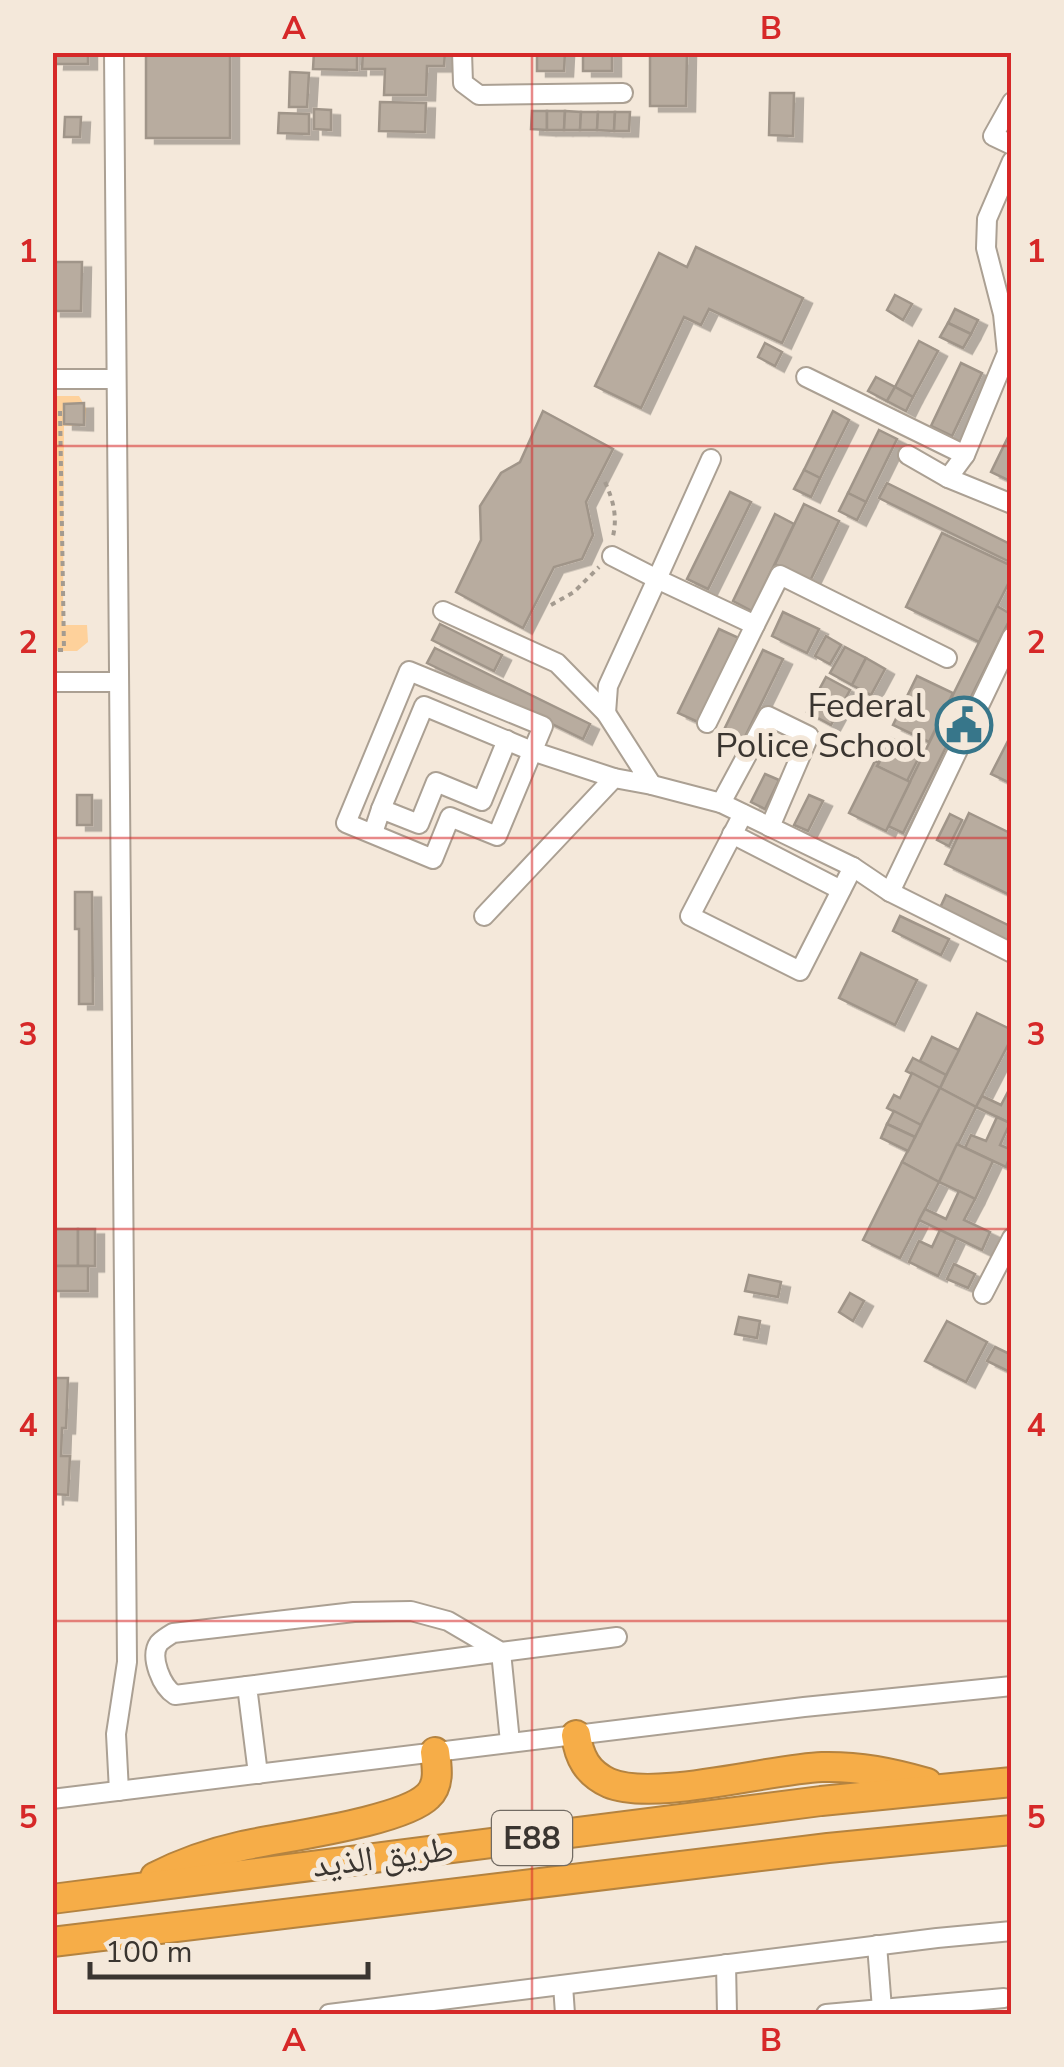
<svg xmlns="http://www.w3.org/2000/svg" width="1064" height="2067" font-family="'Nunito Sans','Noto Naskh Arabic',sans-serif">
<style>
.green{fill:#fed19b}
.building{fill:#b8ac9f;stroke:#a09589;stroke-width:2.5;filter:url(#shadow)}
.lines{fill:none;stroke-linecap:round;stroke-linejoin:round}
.minor-casing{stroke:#aba093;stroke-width:22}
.highway-casing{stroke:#b48340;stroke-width:32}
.path{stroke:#a49b90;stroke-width:4;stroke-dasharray:5 5;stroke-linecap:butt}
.minor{stroke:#fff;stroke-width:18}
.highway{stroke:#f6ad48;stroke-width:28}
.grid{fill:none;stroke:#d62828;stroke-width:2.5;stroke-opacity:0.55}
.labels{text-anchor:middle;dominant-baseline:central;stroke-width:10;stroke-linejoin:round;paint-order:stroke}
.shield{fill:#f4e8da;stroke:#726b63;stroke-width:2.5}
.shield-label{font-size:32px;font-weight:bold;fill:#3a3530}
.poi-label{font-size:35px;fill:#3a3530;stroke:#f4e8da;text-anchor:end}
.street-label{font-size:35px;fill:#3a3530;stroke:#f4e8da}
.neatline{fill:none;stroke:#d62828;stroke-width:4}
.grid-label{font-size:32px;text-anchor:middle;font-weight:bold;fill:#d62828}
</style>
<defs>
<filter id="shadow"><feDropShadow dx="9" dy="5.5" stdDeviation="0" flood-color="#0004"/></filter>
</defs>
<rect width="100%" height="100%" fill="#f4e8da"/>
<polygon class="green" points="52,396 79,396 86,408 85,425 64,426 63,625 87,625 88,642 77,651 53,651"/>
<g class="building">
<polygon points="56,52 88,52 88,64 55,64"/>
<rect x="146" y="52" width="84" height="86"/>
<polygon points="314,52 357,52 357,70 313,69"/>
<polygon points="363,52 445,52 444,66 427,66 426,95 384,95 385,69 362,69"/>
<polygon points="537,52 565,52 564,71 537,71"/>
<rect x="583" y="52" width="29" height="19"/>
<polygon points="650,52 687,52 686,106 650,106"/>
<polygon points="290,72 309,73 307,107 289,107"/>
<polygon points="770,93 794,93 793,136 769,135"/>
<polygon points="380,102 426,103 425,132 379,131"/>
<polygon points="314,109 331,110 331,130 314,129"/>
<polygon points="532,111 547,111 547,130 531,129"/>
<polygon points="547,111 565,111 564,130 547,130"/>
<polygon points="565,111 581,112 580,130 564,130"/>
<polygon points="581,112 598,112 597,130 580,130"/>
<polygon points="598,112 615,112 614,131 597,130"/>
<polygon points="615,112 630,112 629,131 614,131"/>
<polygon points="279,113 309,114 309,134 278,133"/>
<polygon points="65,117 81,117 80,137 64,137"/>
<polygon points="696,247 803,298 782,343 709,309 701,325 684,317 641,408 595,386 659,253 687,267"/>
<polygon points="52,262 82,262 81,311 52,311"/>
<polygon points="895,295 912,304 903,320 887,310"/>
<polygon points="955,309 978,320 971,334 948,323"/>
<polygon points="948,323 971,334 963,348 940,337"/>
<polygon points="919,341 938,351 913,397 895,387"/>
<polygon points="765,343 782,352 775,366 758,357"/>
<polygon points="961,363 982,373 952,436 931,426"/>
<polygon points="876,377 895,387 887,401 868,391"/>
<polygon points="895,387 913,397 906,411 887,401"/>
<polygon points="84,403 84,425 64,424 64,404"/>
<polygon points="543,411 613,449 586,502 593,535 582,559 554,567 523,628 456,592 481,540 480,506 501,473 520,462"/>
<polygon points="833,411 849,420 820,478 804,470"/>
<polygon points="879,430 897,439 866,502 848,493"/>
<polygon points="1009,435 1012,436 1012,482 991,472"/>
<polygon points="804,470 820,478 811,497 794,489"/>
<polygon points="887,483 1012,545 1012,563 879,498"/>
<polygon points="730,492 751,502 708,589 687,579"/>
<polygon points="848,493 866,502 857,520 839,511"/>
<polygon points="804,504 839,521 810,581 775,564"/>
<polygon points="775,514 794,524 752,611 733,601"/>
<polygon points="942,533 1012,566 1012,576 979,642 906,607"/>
<polygon points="997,606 1012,615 903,833 888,826"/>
<polygon points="783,612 819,629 807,653 772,636"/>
<polygon points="440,624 502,655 494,671 432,640"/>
<polygon points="719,629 739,638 698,722 678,713"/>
<polygon points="826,636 841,645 830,664 815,656"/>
<polygon points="845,647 866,658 852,685 830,673"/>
<polygon points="435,648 590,724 583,739 427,663"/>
<polygon points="763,650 783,659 741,745 721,736"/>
<polygon points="866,658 885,669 871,695 852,685"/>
<polygon points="917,676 953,693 929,742 893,725"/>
<polygon points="826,677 850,690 831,725 807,712"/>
<polygon points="1012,733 1012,784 991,774"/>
<polygon points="891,738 921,753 907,781 877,766"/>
<polygon points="875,761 879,763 877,766 910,782 886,831 849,813"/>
<polygon points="765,774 779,780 765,809 751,802"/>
<rect x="77" y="795" width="15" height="30"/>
<polygon points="809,795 823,801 808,831 794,825"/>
<polygon points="969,813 1012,834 1012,896 945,864"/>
<polygon points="950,814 962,820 949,846 937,840"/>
<polygon points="75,892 92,892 93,1004 79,1004 79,929 75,929"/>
<polygon points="946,895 1012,927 1012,945 939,910"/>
<polygon points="900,916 949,939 941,955 893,931"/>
<polygon points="861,953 917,980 895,1025 839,998"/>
<polygon points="977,1013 1012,1030 1012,1037 976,1107 940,1088"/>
<polygon points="932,1037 959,1050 946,1075 920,1061"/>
<polygon points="913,1058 946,1075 940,1088 906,1071"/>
<polygon points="912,1073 940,1088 921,1125 887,1108 894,1095 900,1098"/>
<polygon points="1012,1084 1012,1124 976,1107 982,1096 1001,1105"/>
<polygon points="940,1088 976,1107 939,1182 902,1162"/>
<polygon points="894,1111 921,1125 915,1137 887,1124"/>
<polygon points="997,1117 1010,1123 1000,1145 1012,1150 1006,1167 965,1148 971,1135 986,1141"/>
<polygon points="887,1124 915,1137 908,1151 881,1138"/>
<polygon points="957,1144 993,1161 975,1199 939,1182"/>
<polygon points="902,1162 939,1182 900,1258 863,1240"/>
<polygon points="959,1191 975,1199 964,1220 990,1232 982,1250 919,1220 925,1209 946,1219"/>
<rect x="52" y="1229" width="26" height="37"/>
<rect x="78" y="1229" width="17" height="37"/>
<polygon points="940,1230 956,1238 938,1276 909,1262 919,1241 932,1247"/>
<polygon points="954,1264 975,1274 968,1288 947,1279"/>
<rect x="52" y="1266" width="36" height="25"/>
<polygon points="749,1275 781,1282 778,1297 745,1291"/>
<polygon points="850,1293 864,1301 853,1321 839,1312"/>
<polygon points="739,1317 760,1321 757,1338 735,1334"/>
<polygon points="947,1321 987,1342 966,1382 925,1361"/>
<polygon points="995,1347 1012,1355 1012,1373 987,1361"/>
<polygon points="52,1378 68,1378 66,1428 62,1428 61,1456 70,1456 68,1495 54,1494 54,1500"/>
</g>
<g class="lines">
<g class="minor-casing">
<g id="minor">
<polyline points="114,52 127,1662 116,1734 119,1791"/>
<polyline points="462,52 463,83 479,95 623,93"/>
<polyline points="1012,102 993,136 1012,145"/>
<polyline points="806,377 965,455 948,478"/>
<polyline points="52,379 115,379"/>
<polyline points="908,455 948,478 1012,504"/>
<polyline points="965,455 1007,353 1003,314 986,248 987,219 1012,161"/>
<polyline points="612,556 657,579 711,459"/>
<polyline points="443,611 557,663 606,713 652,785 614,778 484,916"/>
<polyline points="755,625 780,575 947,658"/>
<polygon points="409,671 543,726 497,836 450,817 433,859 346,823"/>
<polyline points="52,682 117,682"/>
<polyline points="606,713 608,686 657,579 755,625 707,723"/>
<polyline points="652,785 721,803 853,867 890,892 1012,953"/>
<polyline points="721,803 768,716 809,736 770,827"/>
<polyline points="381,809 424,706 532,751 614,778"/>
<polyline points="743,814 690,916 800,971 853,867"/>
<polyline points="373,833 381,809 419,824 436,782 482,801 507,740"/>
<polyline points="732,834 841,890"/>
<polyline points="890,892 1012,637"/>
<polyline points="983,1294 1012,1238"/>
<path d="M247,1686L175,1695C162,1687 149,1657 159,1643C162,1640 168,1636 173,1633L354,1612L411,1611L448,1621L501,1652L617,1637"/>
<polyline points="258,1774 247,1686 501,1652 510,1742"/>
<polyline points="52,1799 804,1707 1012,1686"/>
<polyline points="877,1945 882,2009"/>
<polyline points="726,1964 727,2014"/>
<polyline points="563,1985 565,2014"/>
<polyline points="329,2014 937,1938 1012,1931"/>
<polyline points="826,2014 1004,1998"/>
</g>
</g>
<g class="highway-casing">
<g id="highway">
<path d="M576,1735C579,1757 587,1773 609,1783C654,1802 769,1769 822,1767C859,1766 892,1773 927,1783"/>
<path d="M155,1877C182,1863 211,1853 242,1846C282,1837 402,1822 428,1796C440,1785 437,1767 435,1752"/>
<polyline points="52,1899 821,1801 1012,1782"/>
<polyline points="52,1942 828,1848 1012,1830"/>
</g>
</g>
<g class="path">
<polyline points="52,409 60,409 64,650 52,650"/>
<path d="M605,482C614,502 618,519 612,540"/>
<polyline points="551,605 574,592 599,567"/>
</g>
<use href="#minor" class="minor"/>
<use href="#highway" class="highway"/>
</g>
<path class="grid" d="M532,52V2014M52,446H1012M52,838H1012M52,1229H1012M52,1621H1012"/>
<defs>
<g id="civic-ring" transform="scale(2.875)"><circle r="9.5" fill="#f4e8da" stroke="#37768a" stroke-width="1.5"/><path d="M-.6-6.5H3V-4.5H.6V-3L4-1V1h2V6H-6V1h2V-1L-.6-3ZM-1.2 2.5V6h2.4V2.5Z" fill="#37768a"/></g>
</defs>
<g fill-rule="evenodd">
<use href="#civic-ring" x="964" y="725"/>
</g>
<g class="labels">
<rect class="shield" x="492" y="1811" width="80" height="54" rx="8"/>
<g class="shield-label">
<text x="532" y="1838">E88</text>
</g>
<g class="poi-label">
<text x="925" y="705">Federal<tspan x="925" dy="40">Police School</tspan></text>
</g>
<g class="street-label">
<text transform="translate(383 1857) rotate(-7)">طريق الذيد</text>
</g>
</g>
<rect width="1064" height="2067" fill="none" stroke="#f4e8da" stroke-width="110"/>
<path d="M90 1962v15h278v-15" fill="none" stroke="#3a3530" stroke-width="5"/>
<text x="105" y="1962" font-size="30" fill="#3a3530" stroke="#f4e8da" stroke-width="8" paint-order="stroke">100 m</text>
<rect x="55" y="55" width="954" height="1957" class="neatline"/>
<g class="grid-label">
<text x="294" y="39">A</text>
<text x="771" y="39">B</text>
<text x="28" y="262">1</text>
<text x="1036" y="262">1</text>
<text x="28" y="653">2</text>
<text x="1036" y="653">2</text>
<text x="28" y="1045">3</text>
<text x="1036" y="1045">3</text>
<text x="28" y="1436">4</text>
<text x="1036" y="1436">4</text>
<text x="28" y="1828">5</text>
<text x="1036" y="1828">5</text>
<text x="294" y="2051">A</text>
<text x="771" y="2051">B</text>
</g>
</svg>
